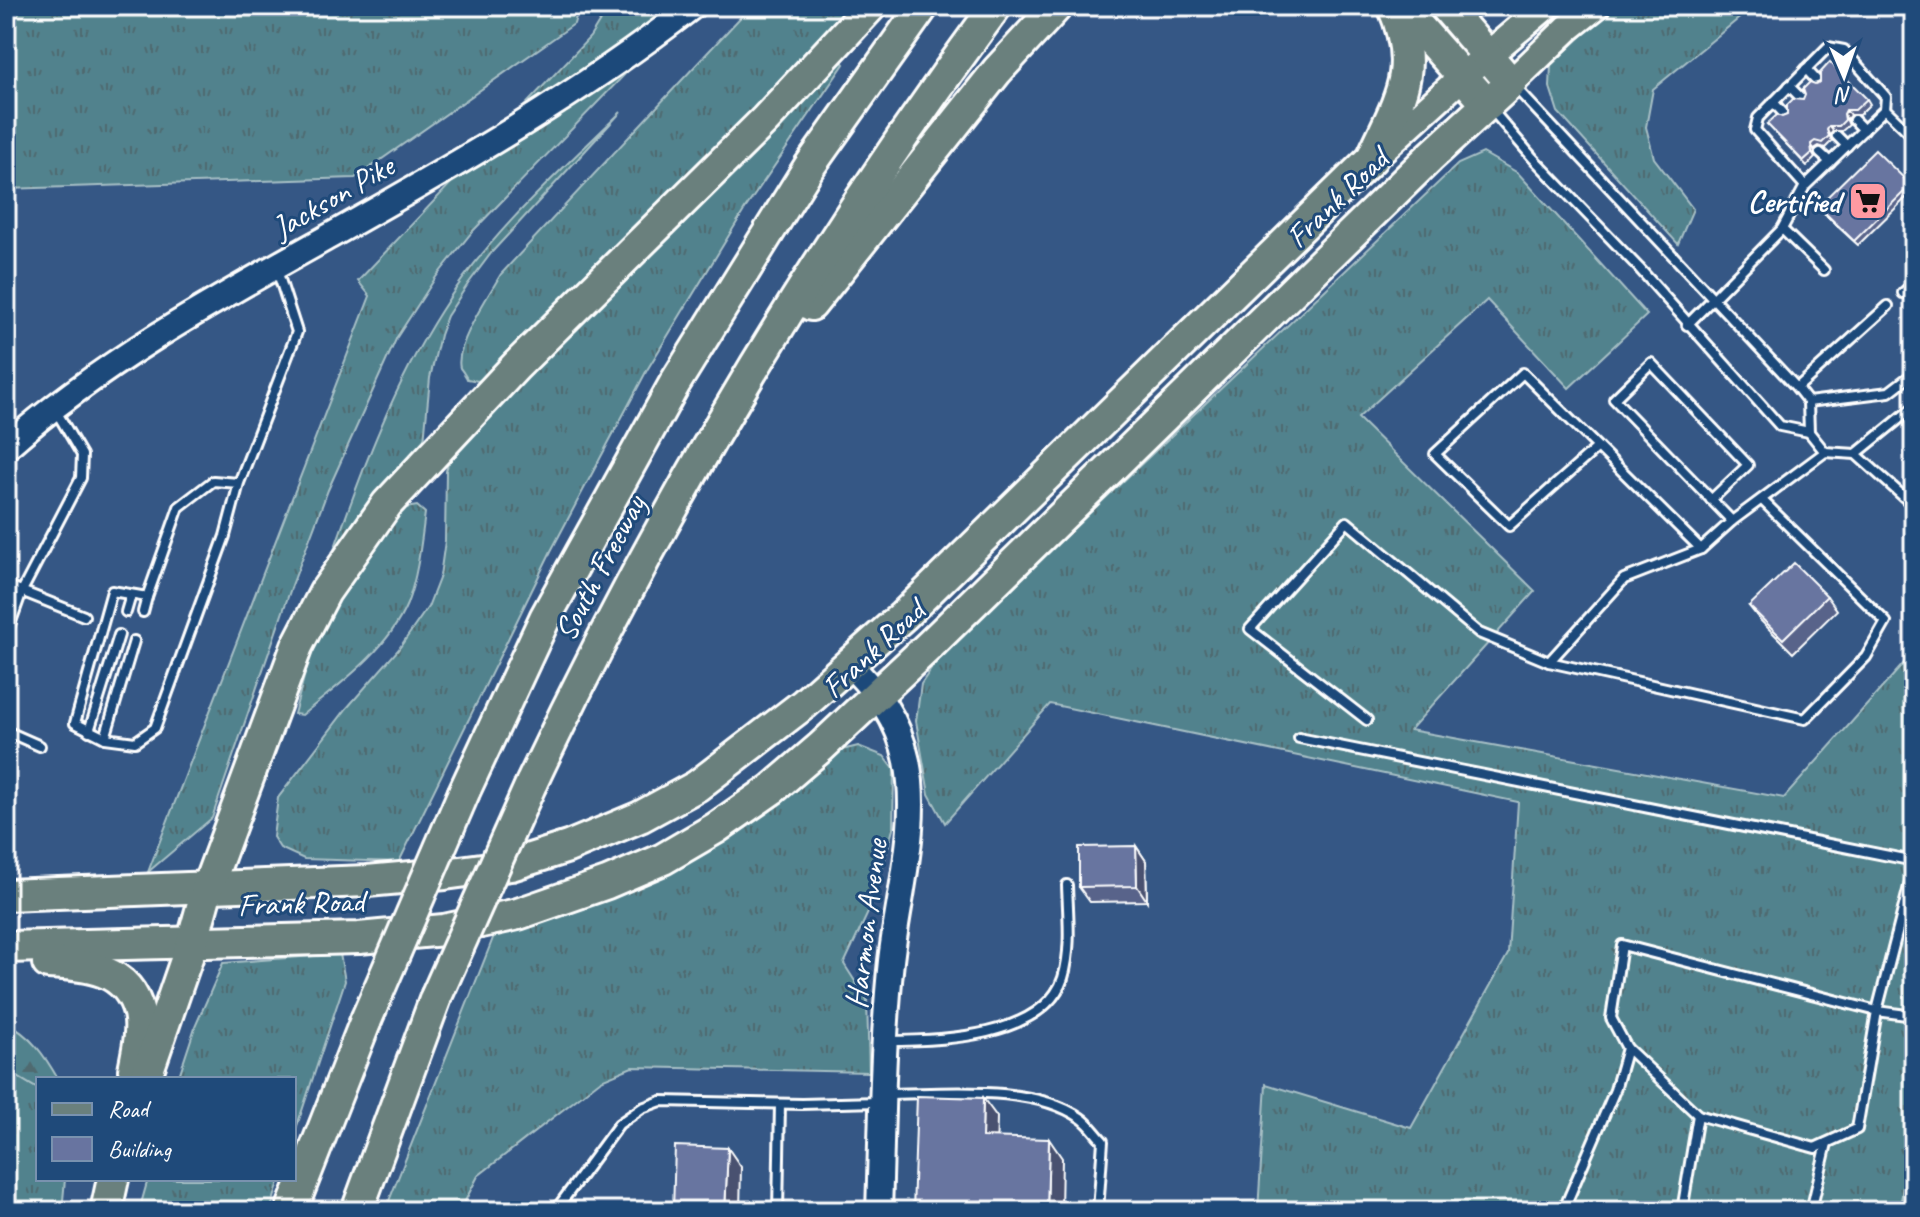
<svg xmlns="http://www.w3.org/2000/svg" width="1920" height="1217" font-family="Caveat,sans-serif">
<style>
.grass{fill:url(#grass-tufts);stroke:#a8c0c6;stroke-width:2}
.forest{fill:url(#forest-firs);stroke:#a8c0c6;stroke-width:2}
.lines{fill:none;stroke-linecap:round;stroke-linejoin:round}
.lane-casing{stroke:#fff;stroke-width:14}
.secondary-casing{stroke:#fff;stroke-width:30}
.primary-casing{stroke:#fff;stroke-width:32}
.highway-casing{stroke:#fff;stroke-width:36}
.lane{stroke:#1f4a7a;stroke-width:8}
.secondary{stroke:#1f4a7a;stroke-width:24}
.primary{stroke:#6a807d;stroke-width:26}
.highway{stroke:#6a807d;stroke-width:30}
.highway-bridge-casing{stroke:#fff;stroke-width:36;stroke-linecap:butt}
.highway-bridge{stroke:#6a807d;stroke-width:30}
.wall{fill:#59648a;stroke:#fff;stroke-width:2}
.shaded-wall{fill:#495170;stroke:#fff;stroke-width:2}
.building{fill:#6874a0;stroke:#fff;stroke-width:2}
.labels{text-anchor:middle;dominant-baseline:central;stroke-width:6;stroke-linejoin:round;paint-order:stroke}
.street-label{font-size:32px;fill:#fff;stroke:#1f4a7a}
.poi-label{font-size:32px;font-weight:bold;fill:#fff;stroke:#1f4a7a;text-anchor:end}
</style>
<defs>
<pattern id="grass-tufts" width="24" height="20" patternUnits="userSpaceOnUse" patternTransform="scale(2)"><rect width="24" height="20" fill="#51828d"/><path d="M3 7l-1-3M5 7V3M7 7l1-3M15 17l-1-3M17 17v-4M19 17l1-3" fill="none" stroke="#4f6a70"/></pattern>
<pattern id="forest-firs" width="22" height="20" patternUnits="userSpaceOnUse" patternTransform="scale(2)"><rect width="22" height="20" fill="#51828d"/><path d="M5 1l3.5 6h-7zM16 11l3.5 6h-7z" fill="#4f6a70"/></pattern>
</defs>
<rect width="100%" height="100%" fill="#355785"/>
<filter id="ink" filterUnits="userSpaceOnUse"><feTurbulence type="fractalNoise" baseFrequency=".0125" numOctaves="2"/><feDisplacementMap in="SourceGraphic" scale="16" xChannelSelector="R" yChannelSelector="G"/><feConvolveMatrix kernelMatrix="1 2 1 2 8 2 1 2 1" color-interpolation-filters="sRGB"/></filter>
<g filter="url(#ink)">
<g class="grass">
<polygon points="6,6 579,6 574,24 355,178 6,189"/>
<polygon points="609,6 691,6 472,232 436,277 397,337 328,490 291,588 212,818 148,872 370,296 358,281 590,37"/>
<path d="M751,6H848L754,110L491,373L478,381L467,379C467,378 461,369 460,368C454,346 490,293 501,274Z"/>
<polygon points="1614,6 1754,6 1653,89 1646,127 1654,158 1693,209 1678,244 1558,112 1550,87 1551,65"/>
<polygon points="840,59 844,64 745,209 647,370 551,551 399,862 304,859 280,848 273,837 278,798 347,708 398,650 428,607 440,576 445,541 446,471 452,450"/>
<path d="M621,112L492,252L468,284L447,316L440,335L430,378L424,442L343,551L334,550C363,467 394,385 441,311C488,235 557,174 621,112Z"/>
<polygon points="1483,153 1518,173 1647,315 1569,388 1487,300 1358,418 1535,591 1410,730 1784,798 1914,652 1914,1132 1910,1132 1900,1211 1258,1211 1266,1084 1411,1128 1508,954 1518,802 1050,704 945,823 929,794 916,721 921,684 942,653 1458,164"/>
<path d="M417,506L425,513C421,543 418,575 407,604C388,650 340,684 302,715L294,714L315,637L343,588L400,509Z"/>
<polygon points="858,746 884,756 894,769 893,829 873,902 844,964 867,1000 869,1072 632,1067 601,1080 478,1176 460,1211 385,1211 499,923 574,903 838,751"/>
<polygon points="340,954 345,981 294,1135 294,1079 178,1079 195,1027 223,963"/>
<polygon points="6,1070 38,1089 38,1179 65,1179 62,1211 15,1211 16,1188 10,1157 6,1155"/>
<polygon points="148,1179 280,1179 270,1211 139,1211"/>
</g>
<g class="forest">
<path d="M6,1023C31,1035 45,1056 58,1079H38V1089L6,1070Z"/>
<polygon points="1910,1131 1914,1132 1914,1211 1900,1211"/>
<polygon points="6,1155 10,1157 16,1188 15,1211 6,1211"/>
</g>
<g class="lines">
<g class="lane-casing">
<g id="lane">
<polyline points="1806,69 1818,82"/>
<polyline points="1789,86 1802,99"/>
<polyline points="1515,87 1797,388 1808,402 1809,432 1825,452"/>
<polyline points="1773,102 1785,115"/>
<polyline points="1491,109 1533,158 1639,268 1780,426 1809,432"/>
<polyline points="1885,109 1914,137"/>
<polyline points="1854,120 1864,130"/>
<polyline points="1837,136 1847,146"/>
<polyline points="1820,153 1830,162"/>
<polyline points="1782,229 1824,270"/>
<polyline points="1903,293 1914,283"/>
<polyline points="1687,325 1782,229 1805,186 1755,130 1758,118 1828,47 1844,50 1886,97 1885,109 1805,186"/>
<polyline points="1797,388 1888,306"/>
<polyline points="1808,402 1889,392 1914,373"/>
<polyline points="1598,447 1509,526 1435,454 1523,373 1701,549"/>
<polyline points="1856,454 1914,407"/>
<polyline points="239,483 213,481 179,507 147,597 112,591 75,723 105,738 135,742 155,728 225,536 239,483 297,332 276,267"/>
<polyline points="1711,500 1748,465 1651,363 1614,399 1732,521"/>
<polyline points="6,585 84,616"/>
<polyline points="126,612 131,595"/>
<polyline points="143,612 147,597"/>
<polyline points="6,636 22,591 81,478 82,455 56,411"/>
<polyline points="1549,662 1624,579 1701,549 1732,521 1825,452 1856,454 1914,506"/>
<polyline points="1367,720 1250,629 1347,522 1479,633 1549,662 1805,719 1866,657 1886,622 1762,500"/>
<polyline points="6,731 40,746"/>
<polyline points="89,731 119,635"/>
<polyline points="105,738 134,641"/>
<polyline points="1299,738 1914,861"/>
<polyline points="1914,867 1877,1011 1857,1129 1815,1148 1698,1115 1627,1048 1611,1018 1622,945 1877,1011 1914,1016"/>
<path d="M886,1041C939,1041 1043,1038 1063,978C1072,949 1068,916 1067,885"/>
<path d="M884,1094C943,1094 1031,1083 1081,1118C1090,1124 1096,1134 1103,1141L1098,1211"/>
<polyline points="555,1211 619,1124 642,1108 661,1101 802,1104 878,1102"/>
<polyline points="778,1211 780,1104"/>
<polyline points="1563,1211 1615,1090 1627,1048"/>
<polyline points="1682,1211 1698,1115"/>
<polyline points="1811,1211 1827,1143"/>
</g>
</g>
<g class="secondary-casing">
<g id="secondary">
<path d="M6,447C103,361 217,299 330,236C455,166 580,94 693,6"/>
<path d="M848,663C878,693 898,718 907,761C920,824 898,897 891,961C882,1044 882,1128 879,1211"/>
</g>
</g>
<g class="primary-casing">
<g id="primary">
<polyline points="1511,83 1568,28 1596,6"/>
<polyline points="1375,156 1463,76 1546,6"/>
</g>
</g>
<g class="highway-casing">
<g id="highway">
<polyline points="1400,6 1488,105"/>
<polyline points="811,305 997,71 1057,6"/>
<path d="M531,784C661,508 815,251 996,6"/>
<polyline points="464,792 545,618 675,383 809,167 923,6"/>
<path d="M6,895L367,881L445,874L511,865L568,847L640,817L697,786L804,704L903,616L1372,158C1399,99 1421,71 1393,6"/>
<polyline points="6,947 359,938 444,930 518,914 607,883 663,859 716,828 772,789 821,747 931,644 1429,158 1511,83 1445,6"/>
<path d="M48,963C87,965 128,968 139,1013C143,1031 137,1053 134,1070"/>
<polyline points="145,1079 192,943 207,889 297,646 325,592 387,504 516,366 765,120 871,6"/>
<polyline points="106,1211 113,1179"/>
<polyline points="291,1211 366,1020"/>
<polyline points="357,1211 436,997"/>
</g>
</g>
<use href="#lane" class="lane"/>
<use href="#secondary" class="secondary"/>
<use href="#primary" class="primary"/>
<use href="#highway" class="highway"/>
<g class="highway-bridge-casing">
<g id="highway-bridge">
<polyline points="436,997 531,784"/>
<polyline points="366,1020 464,792"/>
</g>
</g>
<use href="#highway-bridge" class="highway-bridge"/>
</g>
<g class="wall">
<polygon points="1820,82 1867,99 1870,104 1859,115 1850,115 1847,119 1849,125 1842,131 1833,131 1830,135 1832,141 1825,148 1819,146 1814,149 1815,158 1807,166 1767,124 1787,115 1803,100 1815,84"/>
<polygon points="1911,185 1914,190 1858,245 1821,211 1818,206"/>
<polygon points="1827,596 1837,610 1793,653 1760,620 1749,606"/>
<polygon points="1136,846 1146,861 1147,901 1090,902 1079,887"/>
</g>
<g class="shaded-wall">
<polygon points="1846,110 1850,115 1847,119 1849,125 1844,114"/>
<polygon points="1829,126 1833,131 1830,135 1832,141 1827,130"/>
<polygon points="1811,144 1814,149 1815,158 1812,153"/>
<polygon points="1136,846 1146,861 1147,901 1137,886"/>
<polygon points="983,1098 997,1117 996,1156 982,1137"/>
<polygon points="1049,1139 1062,1158 1061,1211 1047,1211"/>
<polygon points="728,1148 741,1167 740,1211 725,1211"/>
</g>
<g class="building">
<polygon points="1830,62 1867,99 1855,110 1846,110 1844,114 1845,120 1839,126 1829,126 1827,130 1829,136 1822,143 1815,141 1811,144 1812,153 1803,161 1767,124 1777,115 1782,117 1787,115 1787,105 1793,99 1803,100 1805,95 1803,89 1810,82 1815,84 1820,82 1820,73"/>
<polygon points="1875,150 1911,185 1854,241 1818,206"/>
<polygon points="1794,563 1827,596 1783,639 1749,606"/>
<polygon points="1136,846 1137,886 1079,887 1079,847"/>
<polygon points="917,1096 983,1098 982,1137 1049,1139 1047,1211 913,1211"/>
<polygon points="675,1146 728,1148 725,1211 673,1211"/>
</g>
</g>
<defs>
<g id="supermarket-square" transform="scale(2)"><rect x="-9" y="-9" width="18" height="18" rx="4" fill="#ff9aa2" stroke="#1f4a7a"/><path d="M-6-5.5h2.5l.6 2H6L4.5 2H-2.5L-4.4-4H-6ZM-1.5 3.2a1.3 1.3 0 1 0 .1 0ZM3 3.2a1.3 1.3 0 1 0 .1 0Z" fill="#111"/></g>
</defs>
<g fill-rule="evenodd">
<use href="#supermarket-square" x="1868" y="201"/>
</g>
<g class="labels">
<g class="street-label">
<text transform="translate(333 197) rotate(-30)">Jackson Pike</text>
<text transform="translate(1337 198) rotate(-44)">Frank Road</text>
<text transform="translate(600 568) rotate(-62)">South Freeway</text>
<text transform="translate(873 649) rotate(-43)">Frank Road</text>
<text transform="translate(301 903) rotate(-2)">Frank Road</text>
<text transform="translate(866 924) rotate(-83)">Harmon Avenue</text>
</g>
<g class="poi-label">
<text x="1840" y="201">Certified</text>
</g>
</g>
<rect width="1920" height="1217" fill="none" stroke="#1f4a7a" stroke-width="32"/>
<rect x="16" y="16" width="1888" height="1185" fill="none" stroke="#fff" stroke-width="3" filter="url(#ink)"/>
<rect x="36" y="1077" width="260" height="104" fill="#1f4a7a" stroke="#7992af" stroke-width="2"/>
<rect x="52" y="1103" width="40" height="12" fill="#6a807d" stroke="#7992af" stroke-width="2"/>
<text x="108" y="1117" font-size="24" fill="#ffffff">Road</text>
<rect x="52" y="1137" width="40" height="24" fill="#6874a0" stroke="#7992af" stroke-width="2"/>
<text x="108" y="1157" font-size="24" fill="#ffffff">Building</text>
<g transform="translate(1844 76) rotate(178)" stroke="#1f4a7a" stroke-width="6" paint-order="stroke">
<path d="M0-6L14 30L0 20L-14 30Z" fill="#ffffff"/>
<text y="-12" font-size="22" font-weight="bold" text-anchor="middle" fill="#ffffff">N</text>
</g>
</svg>
